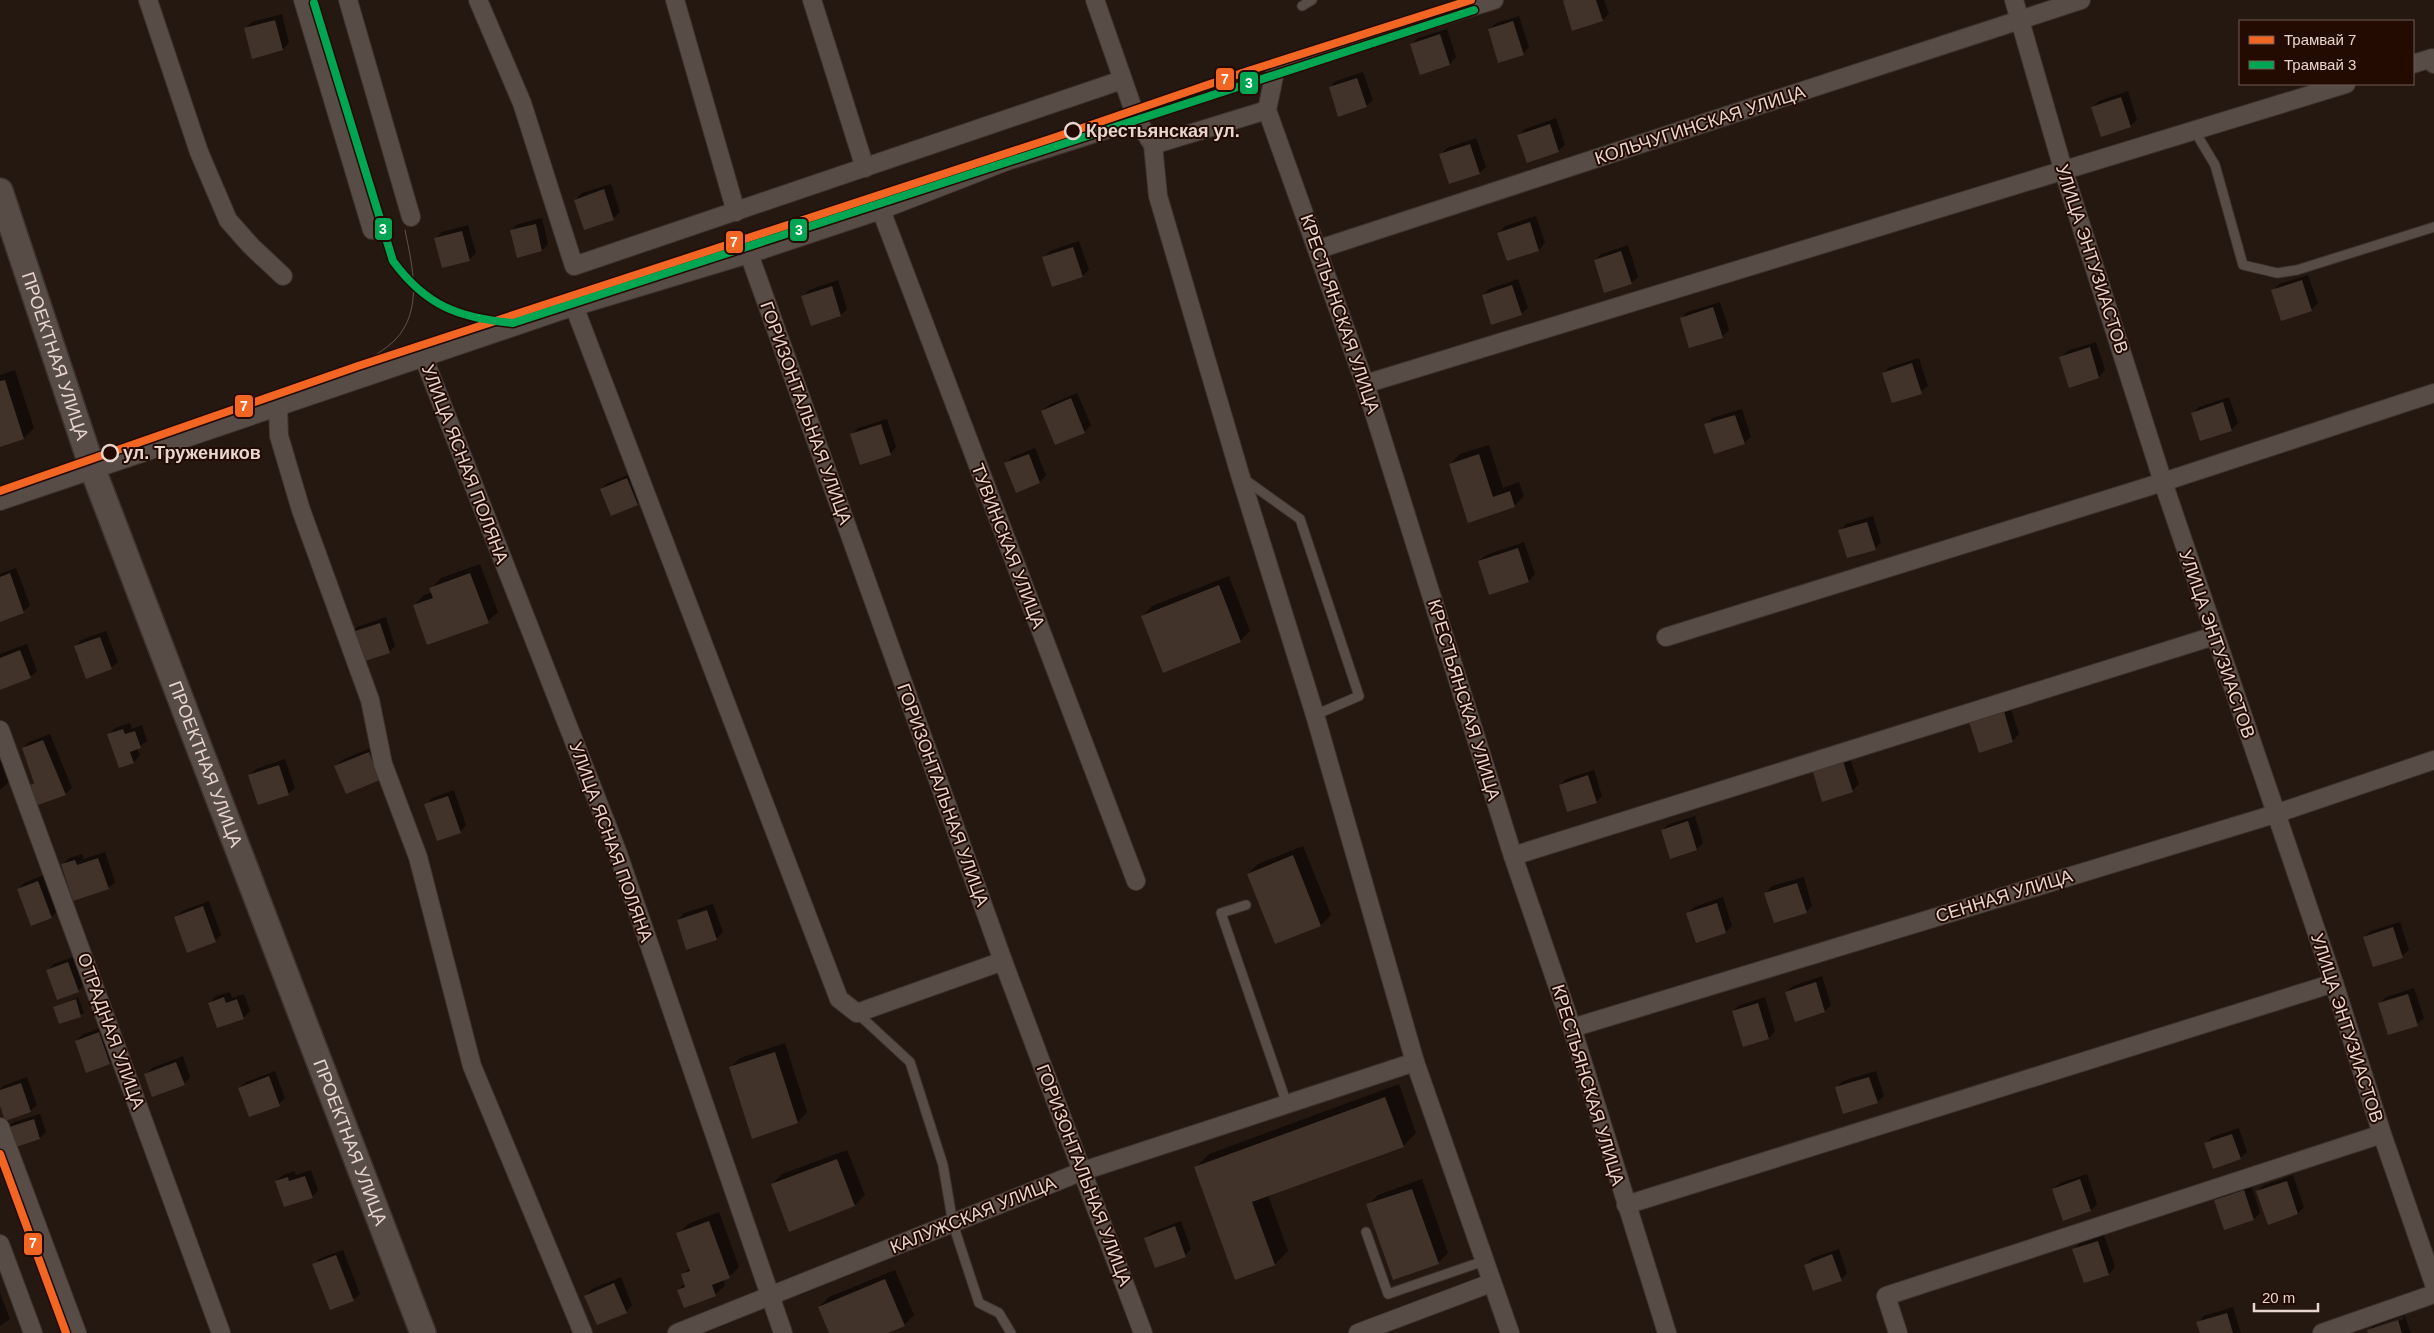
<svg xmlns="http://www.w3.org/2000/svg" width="2434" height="1333" font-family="Arial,sans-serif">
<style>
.shadow{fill:#0007;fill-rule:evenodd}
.building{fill:#413329}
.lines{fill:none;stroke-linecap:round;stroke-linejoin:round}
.lane-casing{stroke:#3d332e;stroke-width:11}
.street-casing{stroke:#3d332e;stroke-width:20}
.secondary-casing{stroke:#3d332e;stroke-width:28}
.lane{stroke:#584c47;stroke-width:9}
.street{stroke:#584c47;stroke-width:18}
.secondary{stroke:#584c47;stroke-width:25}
.tram{stroke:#5d544d;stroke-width:1}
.tram-1-casing{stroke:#230b02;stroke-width:11}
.tram-2-casing{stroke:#230b02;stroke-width:11}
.tram-1{stroke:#f26522;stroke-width:8}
.tram-2{stroke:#00a651;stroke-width:8}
.stop-dot{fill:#230b02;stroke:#e8d5ce;stroke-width:2.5}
.labels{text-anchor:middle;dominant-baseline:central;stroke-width:4;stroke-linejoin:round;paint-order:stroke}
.street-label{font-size:18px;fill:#e8d5ce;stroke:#230b02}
.stop-label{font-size:18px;font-weight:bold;fill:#e8d5ce;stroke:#230b02;text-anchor:start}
.line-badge{stroke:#230b02;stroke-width:2}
.badge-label{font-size:14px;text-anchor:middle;font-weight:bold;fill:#fff}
</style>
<rect width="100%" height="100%" fill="#251811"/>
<g class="shadow">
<polygon points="1565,0 1604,0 1609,14 1602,20"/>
<polygon points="282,14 289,43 283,49 245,29 252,22"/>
<polygon points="1519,16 1529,47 1523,54 1489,29 1496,23"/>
<polygon points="1447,29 1456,57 1450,64 1411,45 1418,38"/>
<polygon points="1363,72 1373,100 1366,106 1330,87 1336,81"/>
<polygon points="2128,91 2137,120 2130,126 2092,107 2099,101"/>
<polygon points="1556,118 1565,145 1558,151 1519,135 1525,129"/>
<polygon points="1476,138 1486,167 1479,173 1441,154 1447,148"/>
<polygon points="611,184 620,212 613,219 575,200 582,193"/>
<polygon points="1536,216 1545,243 1539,250 1508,260 1499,233 1505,226"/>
<polygon points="542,218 548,244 542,250 517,256 511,230 518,224"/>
<polygon points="468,225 476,253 470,259 443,266 436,238 442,232"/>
<polygon points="1079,241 1089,270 1082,276 1044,257 1050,251"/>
<polygon points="1628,245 1638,277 1631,283 1595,260 1601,254"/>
<polygon points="2308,275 2318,303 2311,310 2273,291 2279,284"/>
<polygon points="1518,279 1528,308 1521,314 1483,295 1489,289"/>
<polygon points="838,280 847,309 841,315 812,325 803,296 809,290"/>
<polygon points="1720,302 1729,330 1722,337 1681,319 1687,312"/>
<polygon points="2096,342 2105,370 2099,377 2070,386 2061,358 2067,351"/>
<polygon points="1919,358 1928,386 1921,392 1883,373 1890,367"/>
<polygon points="15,370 34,428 24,438 0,446 0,375"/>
<polygon points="1077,393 1091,425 1084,432 1042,411 1049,405"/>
<polygon points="2229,397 2238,423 2231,430 2193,413 2199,407"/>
<polygon points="1742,409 1751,437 1744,443 1706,425 1712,418"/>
<polygon points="887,419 896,447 890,454 852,435 858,428"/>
<polygon points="1489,445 1503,488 1519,482 1524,496 1514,506 1469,521 1450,464 1460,454"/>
<polygon points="1035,448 1046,475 1040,482 1017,491 1006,464 1012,457"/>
<polygon points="633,473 643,498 637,504 601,489 608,483"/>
<polygon points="1873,516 1881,542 1875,549 1840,531 1846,524"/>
<polygon points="1524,542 1535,574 1529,581 1490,593 1479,561 1486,555"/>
<polygon points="480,564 498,612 488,621 414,605 424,595 432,592 431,588 441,578"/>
<polygon points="16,568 30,605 23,612 0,620 0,574"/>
<polygon points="1229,576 1250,631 1240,641 1143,616 1152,606"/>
<polygon points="386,617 395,646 389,652 351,633 357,627"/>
<polygon points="106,631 118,662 111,668 75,647 81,640"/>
<polygon points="27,644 37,671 30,677 0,688 0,654"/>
<polygon points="2010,706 2019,734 2012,741 1970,723"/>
<polygon points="130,723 132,729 142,725 147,741 137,748 140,755 134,762 108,735 115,728"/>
<polygon points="50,734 72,788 65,794 29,786 35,781 23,748 29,742"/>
<polygon points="375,746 386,772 336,766 342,760"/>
<polygon points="1849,756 1859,784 1852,791 1814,772 1820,765"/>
<polygon points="0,757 9,782 0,790"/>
<polygon points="285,759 295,788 288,794 250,775 256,769"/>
<polygon points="1594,770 1602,796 1596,802 1560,785 1566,779"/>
<polygon points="454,790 466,825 460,832 426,805 432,798"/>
<polygon points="1695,816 1703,843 1697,849 1662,830 1669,824"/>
<polygon points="1303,846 1331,915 1321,925 1276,943 1248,874 1258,864"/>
<polygon points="105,852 115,882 108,888 62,865 69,858 82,854 84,859"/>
<polygon points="44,875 58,911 51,917 18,889 24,883"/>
<polygon points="1804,877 1812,906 1806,912 1766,893 1772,886"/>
<polygon points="1723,897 1732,926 1726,932 1688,913 1694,907"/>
<polygon points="209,901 221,935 215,941 176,917 182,911"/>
<polygon points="713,904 723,932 716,939 678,920 684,913"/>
<polygon points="2400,922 2409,950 2402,956 2364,937 2371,931"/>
<polygon points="75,956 85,984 78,991 48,970 54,964"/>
<polygon points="1822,976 1831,1005 1825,1011 1786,992 1793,986"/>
<polygon points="2414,988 2424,1018 2417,1024 2380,1003 2386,997"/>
<polygon points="230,992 232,998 244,994 250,1011 243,1018 210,1003 216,996"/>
<polygon points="78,997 84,1013 60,1023 55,1007"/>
<polygon points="1765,997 1775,1031 1769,1038 1744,1045 1733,1011 1740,1005"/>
<polygon points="105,1026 116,1056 110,1063 87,1071 76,1041 82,1035"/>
<polygon points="785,1043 807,1112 798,1122 730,1068 740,1058"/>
<polygon points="183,1056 190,1077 184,1084 145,1075 152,1068"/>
<polygon points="275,1071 285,1098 279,1104 239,1088 246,1082"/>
<polygon points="1876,1071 1884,1096 1877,1102 1836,1088 1843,1081"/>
<polygon points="27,1077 37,1105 30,1111 0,1102 0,1089 3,1086"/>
<polygon points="1399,1084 1416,1133 1403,1146 1268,1195 1288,1251 1275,1264 1236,1278 1196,1167 1209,1154"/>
<polygon points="40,1114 46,1132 40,1138 7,1128 14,1122"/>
<polygon points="2239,1128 2247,1152 2240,1158 2206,1144 2212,1137"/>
<polygon points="847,1150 865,1195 855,1205 772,1184 782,1174"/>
<polygon points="311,1170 318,1190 312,1197 276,1181 283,1175 294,1171 296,1175"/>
<polygon points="2087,1174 2097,1204 2091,1210 2053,1189 2060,1183"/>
<polygon points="2293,1175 2304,1207 2298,1213 2258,1191 2264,1185"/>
<polygon points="1422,1179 1448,1253 1438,1263 1368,1205 1378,1195"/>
<polygon points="2251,1184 2260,1213 2254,1219 2215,1200 2222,1194"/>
<polygon points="719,1212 739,1267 729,1277 723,1279 725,1285 715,1295 678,1290 685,1283 683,1275 690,1267 678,1234 688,1224"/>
<polygon points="1181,1221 1191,1249 1185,1256 1145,1238 1152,1232"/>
<polygon points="2104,1235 2115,1267 2109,1274 2085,1282 2074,1249 2080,1243"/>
<polygon points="1839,1249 1847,1273 1841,1280 1806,1265 1812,1258"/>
<polygon points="343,1250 360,1294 353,1300 314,1265 320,1258"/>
<polygon points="895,1270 914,1315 904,1325 885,1333 830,1333 819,1307 829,1297"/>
<polygon points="621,1277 632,1305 626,1312 586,1296 592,1289"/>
<polygon points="0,1293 10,1319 0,1326"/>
<polygon points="2233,1307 2241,1333 2201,1333 2198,1323 2204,1316"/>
<path d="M2404,1314L2411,1333H2370L2369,1331L2375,1324ZM2403,1316L2404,1319L2375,1329V1326Z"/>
</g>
<g class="building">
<polygon points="1565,0 1596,0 1603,21 1572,31 1563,1"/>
<polygon points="275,20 283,50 252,59 244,28"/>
<polygon points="1513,21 1524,55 1498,63 1488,29"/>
<polygon points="1440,34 1450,65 1420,75 1410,44"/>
<polygon points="1357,78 1367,107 1338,117 1329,87"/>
<polygon points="2121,97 2131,127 2101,137 2091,107"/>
<polygon points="1550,124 1559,152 1527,163 1517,135"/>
<polygon points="1470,144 1480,174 1449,184 1439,154"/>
<polygon points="604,189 614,220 584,230 574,200"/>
<polygon points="1530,222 1539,251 1507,261 1497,233"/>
<polygon points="536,224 542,251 517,258 510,230"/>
<polygon points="462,231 470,261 442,268 434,238"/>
<polygon points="1073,247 1083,277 1052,287 1042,257"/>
<polygon points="1621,251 1632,284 1604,293 1594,260"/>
<polygon points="2302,280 2312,311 2281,321 2271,290"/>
<polygon points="1512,285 1522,315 1491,325 1482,295"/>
<polygon points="832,286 841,316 811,326 801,296"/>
<polygon points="1713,307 1723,338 1689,348 1680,318"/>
<polygon points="2090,347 2099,378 2069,388 2059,357"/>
<polygon points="1912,363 1922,394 1892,403 1882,373"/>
<polygon points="5,380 24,439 0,447 0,381"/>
<polygon points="1071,398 1085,433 1055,445 1041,411"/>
<polygon points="2223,402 2232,431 2200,441 2191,413"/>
<polygon points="1735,415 1745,444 1714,454 1704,424"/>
<polygon points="881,424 891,455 860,465 850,434"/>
<polygon points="1029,454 1040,483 1016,493 1004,463"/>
<polygon points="1479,454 1493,497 1510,491 1515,507 1468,523 1449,464"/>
<polygon points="627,478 638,505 611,516 600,489"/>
<polygon points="1867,522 1876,550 1847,558 1838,530"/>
<polygon points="1518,548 1529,582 1489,595 1478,561"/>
<polygon points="10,573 24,613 0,622 0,577"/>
<polygon points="470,573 489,623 427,645 413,605 433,598 429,588"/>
<polygon points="1219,585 1241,642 1163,673 1141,616"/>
<polygon points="380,623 390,653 359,663 349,633"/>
<polygon points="100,637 112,669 86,679 74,646"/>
<polygon points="20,650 31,678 0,690 0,658"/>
<polygon points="2004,711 2013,742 1979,753 1969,722"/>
<polygon points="123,729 125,734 135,731 141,748 130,752 134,763 119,768 107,734"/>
<polygon points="43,740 66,795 35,806 28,786 34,783 22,748"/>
<polygon points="369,752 380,780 346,794 334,766"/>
<polygon points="1843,761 1853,792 1822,802 1813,772"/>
<polygon points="279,765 289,795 258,805 248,775"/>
<polygon points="1588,775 1597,803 1567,812 1559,785"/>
<polygon points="448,796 461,833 437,841 424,804"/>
<polygon points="1688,821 1697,850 1670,859 1661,830"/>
<polygon points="1293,855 1321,926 1275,944 1247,874"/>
<polygon points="98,858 109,889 73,901 61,864 75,860 77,865"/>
<polygon points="38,881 52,918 31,926 17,889"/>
<polygon points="1797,883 1807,913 1774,923 1764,893"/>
<polygon points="1717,903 1726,933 1696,943 1686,913"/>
<polygon points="203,906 216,942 187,953 174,917"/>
<polygon points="707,910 717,940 686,950 677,920"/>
<polygon points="2393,927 2403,958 2373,967 2363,937"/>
<polygon points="68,962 79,992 57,1000 46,970"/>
<polygon points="1816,982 1825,1012 1795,1022 1785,992"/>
<polygon points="2408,994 2418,1026 2388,1035 2378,1003"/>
<polygon points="224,997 226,1003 237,999 244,1019 217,1028 208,1003"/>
<polygon points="76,999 81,1017 59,1024 53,1007"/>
<polygon points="1758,1003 1769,1039 1743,1047 1732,1011"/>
<polygon points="99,1032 110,1064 86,1073 75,1041"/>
<polygon points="775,1052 798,1123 752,1139 729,1067"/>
<polygon points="176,1062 185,1085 152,1097 144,1074"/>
<polygon points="269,1076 280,1106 249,1117 238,1088"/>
<polygon points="1869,1077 1878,1103 1843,1114 1835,1087"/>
<polygon points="21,1083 31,1112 5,1121 0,1106 0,1090"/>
<polygon points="1385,1097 1404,1147 1252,1202 1275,1265 1235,1280 1194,1167"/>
<polygon points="34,1119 40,1139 13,1148 6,1128"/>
<polygon points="2232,1134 2241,1159 2213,1169 2204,1143"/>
<polygon points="837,1159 855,1206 789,1232 771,1184"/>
<polygon points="305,1176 313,1198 284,1207 275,1181 288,1177 289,1181"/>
<polygon points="2080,1179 2091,1211 2063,1221 2052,1189"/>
<polygon points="2287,1181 2298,1214 2268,1225 2256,1191"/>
<polygon points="1412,1189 1439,1264 1393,1280 1366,1204"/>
<polygon points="2244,1190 2254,1220 2224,1230 2214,1200"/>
<polygon points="709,1221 730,1278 712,1285 716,1296 684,1308 677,1290 685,1287 681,1274 690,1271 676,1233"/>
<polygon points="1175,1226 1186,1257 1155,1268 1144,1238"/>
<polygon points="2098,1241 2109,1275 2084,1283 2072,1249"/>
<polygon points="1832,1254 1842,1281 1813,1291 1804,1265"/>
<polygon points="336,1255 354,1301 330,1310 312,1264"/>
<polygon points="885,1279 905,1326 888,1333 829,1333 818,1307"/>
<polygon points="614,1283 627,1313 597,1325 584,1296"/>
<polygon points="2227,1313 2233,1333 2200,1333 2196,1322"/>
<polygon points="2398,1320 2402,1333 2368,1333 2367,1330"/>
</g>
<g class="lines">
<g class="lane-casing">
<g id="lane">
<polyline points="1302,6 1312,0"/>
<polyline points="2194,130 2215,165 2243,265 2277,273 2297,270 2434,227"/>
<polyline points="1244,479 1300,519 1359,696 1315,715"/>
<polyline points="1246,905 1221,913 1287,1104"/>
<polyline points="857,1013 910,1062 943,1165 953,1224 979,1303 999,1313 1011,1333"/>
<polyline points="1366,1232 1388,1294 1484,1261"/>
</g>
</g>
<g class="street-casing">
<g id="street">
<polyline points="148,0 199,152 228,220 251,246 283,276"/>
<polyline points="303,0 372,230"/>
<polyline points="348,0 411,217"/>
<polyline points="478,0 522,103 574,266 1122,80"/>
<polyline points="675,0 736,212"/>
<polyline points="812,0 865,168"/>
<polyline points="1095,0 1137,120 1153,145 1158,196 1241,478 1315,715 1415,1062 1510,1333"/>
<polyline points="1494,0 1276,67 1267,110 1365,384 1513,856 1572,1028 1667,1333"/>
<polyline points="2014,0 2063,169 2163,482 2334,983 2382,1134 2434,1284"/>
<polyline points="2413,64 2432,58 2434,64"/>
<polyline points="1153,145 1267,110"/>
<polyline points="881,210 1136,881"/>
<polyline points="1319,249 2081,0"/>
<polyline points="749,254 1003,961 1143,1333"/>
<polyline points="574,306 839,999 857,1013 1003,961"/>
<polyline points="423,356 617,851 783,1333"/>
<polyline points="1365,384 2346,84"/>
<polyline points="278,408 279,436 301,510 370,700 383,764 418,857 472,1066 583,1333"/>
<polyline points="0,501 557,312 749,254 881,210 1007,161 1137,120"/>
<polyline points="1666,637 2163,482 2434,393"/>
<polyline points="0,730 221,1333"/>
<polyline points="1513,856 2214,636"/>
<polyline points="1572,1028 2275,814 2434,760"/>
<polyline points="0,1127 77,1333"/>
<polyline points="1626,1205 2334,983"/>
<polyline points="0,1244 33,1333"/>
<polyline points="677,1333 1083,1171 1415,1062"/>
<polyline points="1358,1333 1491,1283"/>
<polyline points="1898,1333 1886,1296 2382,1134"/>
<polyline points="2322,1333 2434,1294"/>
</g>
</g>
<g class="secondary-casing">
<g id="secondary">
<path id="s1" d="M0,191L93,470L423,1333"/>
</g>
</g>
<use href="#lane" class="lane"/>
<use href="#street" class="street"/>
<use href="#secondary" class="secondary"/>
<path class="tram" d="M358,366C370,358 385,350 395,340C424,310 412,265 405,230"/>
<g class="tram-1-casing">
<g id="tram-1">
<polyline points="0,491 358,366 1056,137 1248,71 1471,0"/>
<polyline points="0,1154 66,1333"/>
</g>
</g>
<g class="tram-2-casing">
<path id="tram-2" d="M314,3L393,261C426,306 459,318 513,323L1474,10"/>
</g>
<use href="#tram-1" class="tram-1"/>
<use href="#tram-2" class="tram-2"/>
</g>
<g class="stop-dot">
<circle cx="1073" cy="131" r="8"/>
<circle cx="110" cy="453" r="8"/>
</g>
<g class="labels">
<g class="street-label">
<text transform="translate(1700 125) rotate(-18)">КОЛЬЧУГИНСКАЯ УЛИЦА</text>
<text transform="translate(2092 259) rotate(72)">УЛИЦА ЭНТУЗИАСТОВ</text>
<text transform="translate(1340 314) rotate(71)">КРЕСТЬЯНСКАЯ УЛИЦА</text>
<text stroke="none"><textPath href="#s1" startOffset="174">ПРОЕКТНАЯ УЛИЦА</textPath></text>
<text transform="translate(806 413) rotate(70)">ГОРИЗОНТАЛЬНАЯ УЛИЦА</text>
<text transform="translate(465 464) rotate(69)">УЛИЦА ЯСНАЯ ПОЛЯНА</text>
<text transform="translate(1008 546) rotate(69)">ТУВИНСКАЯ УЛИЦА</text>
<text transform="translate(2217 644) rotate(71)">УЛИЦА ЭНТУЗИАСТОВ</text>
<text transform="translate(1464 700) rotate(73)">КРЕСТЬЯНСКАЯ УЛИЦА</text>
<text stroke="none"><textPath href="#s1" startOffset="609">ПРОЕКТНАЯ УЛИЦА</textPath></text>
<text transform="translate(943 795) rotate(70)">ГОРИЗОНТАЛЬНАЯ УЛИЦА</text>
<text transform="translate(611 842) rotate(70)">УЛИЦА ЯСНАЯ ПОЛЯНА</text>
<text transform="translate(2004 896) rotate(-17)">СЕННАЯ УЛИЦА</text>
<text transform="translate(2347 1028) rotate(72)">УЛИЦА ЭНТУЗИАСТОВ</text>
<text transform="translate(111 1031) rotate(70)">ОТРАДНАЯ УЛИЦА</text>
<text transform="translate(1588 1085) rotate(73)">КРЕСТЬЯНСКАЯ УЛИЦА</text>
<text stroke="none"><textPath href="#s1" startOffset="1014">ПРОЕКТНАЯ УЛИЦА</textPath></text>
<text transform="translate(1084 1175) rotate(69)">ГОРИЗОНТАЛЬНАЯ УЛИЦА</text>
<text transform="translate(973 1215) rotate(-22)">КАЛУЖСКАЯ УЛИЦА</text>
</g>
<g class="stop-label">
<text x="1086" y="131">Крестьянская ул.</text>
<text x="123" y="453">ул. Тружеников</text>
</g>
</g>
<g class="line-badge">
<rect x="1215" y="67" width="20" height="24" rx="5" fill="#f26522"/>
<rect x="1239" y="71" width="20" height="24" rx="5" fill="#00a651"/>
<rect x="374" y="217" width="19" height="24" rx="5" fill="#00a651"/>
<rect x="789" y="218" width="19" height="24" rx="5" fill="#00a651"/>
<rect x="725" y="230" width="19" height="24" rx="5" fill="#f26522"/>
<rect x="234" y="394" width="20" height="24" rx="5" fill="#f26522"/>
<rect x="23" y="1232" width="20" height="24" rx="5" fill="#f26522"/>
</g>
<g class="badge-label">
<text x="1225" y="84">7</text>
<text x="1249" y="88">3</text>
<text x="383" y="234">3</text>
<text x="799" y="235">3</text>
<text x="734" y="247">7</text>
<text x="244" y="411">7</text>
<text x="33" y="1248">7</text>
</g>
<rect x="2239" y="20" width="175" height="65" fill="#230b02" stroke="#725c54"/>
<rect x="2249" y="36" width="25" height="8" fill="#f26522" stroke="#725c54"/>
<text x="2284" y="45" font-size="15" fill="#e8d5ce">Трамвай 7</text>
<rect x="2249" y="61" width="25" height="8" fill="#00a651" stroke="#725c54"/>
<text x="2284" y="70" font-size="15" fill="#e8d5ce">Трамвай 3</text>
<path d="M2254 1303v8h64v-8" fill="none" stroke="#e8d5ce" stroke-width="2.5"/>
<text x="2262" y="1303" font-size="15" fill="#e8d5ce" stroke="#230b02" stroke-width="4" paint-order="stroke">20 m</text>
</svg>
